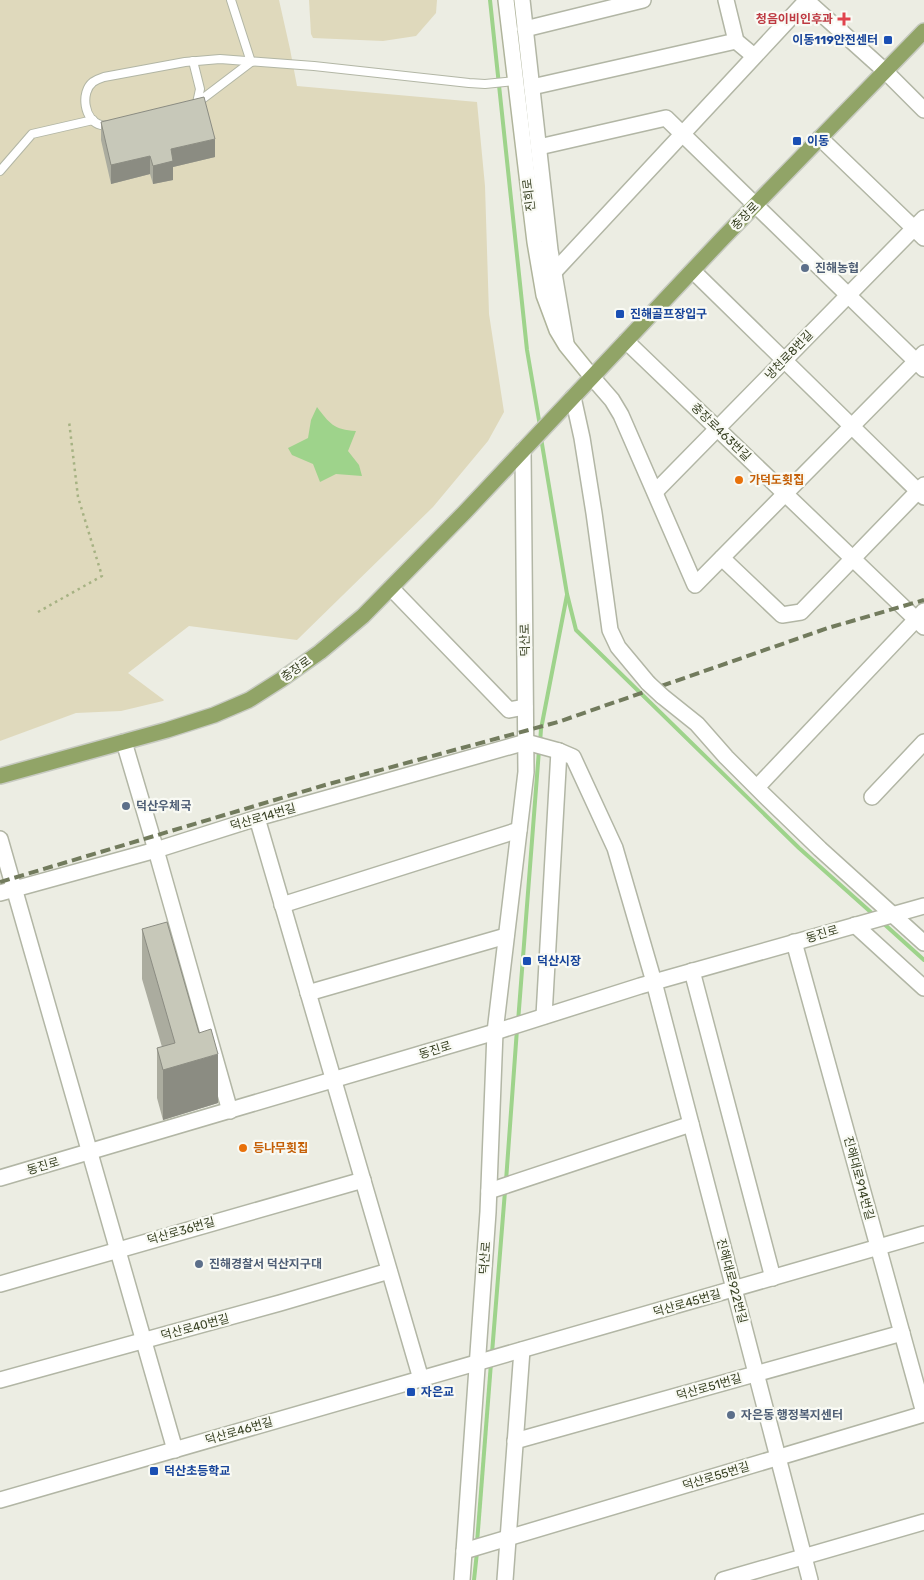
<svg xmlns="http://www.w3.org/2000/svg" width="924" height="1580" font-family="Rubik,'Noto Sans KR',sans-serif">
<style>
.green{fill:#dfd9bc}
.water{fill:#9ed38b}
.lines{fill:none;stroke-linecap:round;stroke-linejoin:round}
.stream{stroke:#9ed38b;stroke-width:4}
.service-casing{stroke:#b2b6a5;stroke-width:10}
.minor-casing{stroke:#b2b6a5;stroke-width:18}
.tertiary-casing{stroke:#b2b6a5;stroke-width:18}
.secondary-casing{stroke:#afb49b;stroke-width:18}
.primary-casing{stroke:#c7cac1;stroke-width:18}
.path{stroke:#a6b283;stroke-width:2.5;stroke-dasharray:2.5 4;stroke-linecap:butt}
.service{stroke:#fff;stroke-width:8}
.minor{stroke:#fff;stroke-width:15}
.tertiary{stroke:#fff;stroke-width:15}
.secondary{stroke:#fff;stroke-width:15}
.primary{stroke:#91a467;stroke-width:15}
.rail{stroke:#727b5d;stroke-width:4;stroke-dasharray:10 5;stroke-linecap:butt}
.minor-bridge-casing{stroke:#b2b6a5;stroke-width:18;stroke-linecap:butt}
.minor-bridge{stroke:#fff;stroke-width:15}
.wall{fill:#abac9f}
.shaded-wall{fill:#8b8c82}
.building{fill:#c7c8b9;stroke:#8b8c82}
.health-dot{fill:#e0444e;stroke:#f9faf4;stroke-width:2}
.transit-dot{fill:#1a4fb4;stroke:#f9faf4;stroke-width:2}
.service-dot{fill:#5c6f8a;stroke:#f9faf4;stroke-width:2}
.food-dot{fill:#e8710a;stroke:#f9faf4;stroke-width:2}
.labels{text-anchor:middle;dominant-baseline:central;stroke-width:4.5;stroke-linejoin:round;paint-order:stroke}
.health-label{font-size:12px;font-weight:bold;fill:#be3a42;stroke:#f9faf4;text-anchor:end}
.transit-label{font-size:12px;font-weight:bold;fill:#164399;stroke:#f9faf4;text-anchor:start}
.street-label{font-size:12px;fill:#374022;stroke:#f9faf4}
.service-label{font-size:12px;font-weight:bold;fill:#4e5e75;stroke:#f9faf4;text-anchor:start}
.food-label{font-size:12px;font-weight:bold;fill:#c56008;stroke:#f9faf4;text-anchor:start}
</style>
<rect width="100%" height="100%" fill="#ecede3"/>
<g class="green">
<polygon points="0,0 279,0 290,49 297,86 477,102 485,186 489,314 504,412 488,441 433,507 297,640 189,626 128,673 164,700 163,701 121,711 76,713 0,741"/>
<polygon points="309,0 437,0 436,13 416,36 383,41 313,38 311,34"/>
</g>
<path class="water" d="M317,407C329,423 334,430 356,431L348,451L359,465L362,476L336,474L320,482L313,464L292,455L288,448L308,438L311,420Z"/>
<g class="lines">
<g class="stream">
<polyline points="490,0 527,350 540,426"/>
<polyline points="541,438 567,594 576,630 799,848 874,915"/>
<polyline points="540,743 541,729 567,595"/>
<polyline points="883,923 924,960"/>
<polyline points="518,1022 539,750"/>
<polyline points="506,1181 517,1029"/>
<polyline points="492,1353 505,1191"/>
<polyline points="477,1543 491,1363"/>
<polyline points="474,1580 477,1552"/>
</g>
<g class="service-casing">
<g id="service">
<polyline points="231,0 251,62"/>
<polyline points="193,61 200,89 197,103 193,105"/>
<polyline points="197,103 251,62"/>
<path d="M109,125C106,125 104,126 101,125C84,121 80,92 93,82C96,80 101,78 104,77L185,62L220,59L314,66L469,83L485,84L516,81"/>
<polyline points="0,171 32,134 93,120"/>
</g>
</g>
<g class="minor-casing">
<g id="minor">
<polyline points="522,0 550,250 566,343"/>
<polyline points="726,0 736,41 754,56"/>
<polyline points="806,0 885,71"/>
<polyline points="525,29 643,0"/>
<polyline points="532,87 736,41"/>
<polyline points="820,138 924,238"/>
<polyline points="539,147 666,118 924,369"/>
<polyline points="693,271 924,497"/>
<polyline points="554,272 807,0"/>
<polyline points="626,341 924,627"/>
<polyline points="592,377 612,400 621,415 695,585 924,353"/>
<polyline points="573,397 582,438 594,513 610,630 618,647 648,683"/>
<polyline points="655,492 924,218"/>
<polyline points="722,558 782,615 801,612 924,485"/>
<polyline points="391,588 509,710 525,707"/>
<polyline points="662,696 697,724 726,757 764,795 820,849 924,943"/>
<polyline points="124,742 156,850 230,1111"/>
<polyline points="762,782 924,611"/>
<polyline points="872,797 924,742"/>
<polyline points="257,818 421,1379"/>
<polyline points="0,839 175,1450"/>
<polyline points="0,893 156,850 257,818 526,742 559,751 573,757 615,848 654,982 810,1580"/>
<polyline points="282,905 519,830"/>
<polyline points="855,925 924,988"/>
<polyline points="794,942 924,1413"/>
<polyline points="692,971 773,1278"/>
<polyline points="308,993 506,936"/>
<polyline points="544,1016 559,751"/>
<polyline points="0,1178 495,1032"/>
<polyline points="489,1191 691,1124"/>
<polyline points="0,1284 363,1180"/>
<polyline points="0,1380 280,1303 389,1271"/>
<polyline points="515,1441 902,1333"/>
<polyline points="0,1500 924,1234"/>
<polyline points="464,1551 924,1414"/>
<polyline points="505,1580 522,1350"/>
<polyline points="723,1580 924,1522"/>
</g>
</g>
<g class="tertiary-casing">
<g id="tertiary">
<polyline points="885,71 924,110"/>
<polyline points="495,1032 640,986 924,906"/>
<polyline points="462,1580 488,1212 495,1032 526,772 523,450"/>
</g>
</g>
<g class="secondary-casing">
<polyline id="secondary" points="506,0 535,242 544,295 557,330 566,345 592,377"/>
</g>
<g class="primary-casing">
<polyline id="primary" points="0,776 167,730 214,715 249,700 282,679 320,652 363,616 464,513 723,238 924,31"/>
</g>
<polyline class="path" points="38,612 102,576 78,497 69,421"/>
<use href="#service" class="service"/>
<use href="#minor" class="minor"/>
<use href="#tertiary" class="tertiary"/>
<use href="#secondary" class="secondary"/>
<use href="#primary" class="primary"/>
<polyline class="rail" points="0,882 325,785 558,722 828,628 924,600"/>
<g class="minor-bridge-casing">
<polyline id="minor-bridge" points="648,683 662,696"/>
</g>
<use href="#minor-bridge" class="minor-bridge"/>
</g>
<g class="wall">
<polygon points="101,122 215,157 173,167 173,180 153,184 150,174 111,184 101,140"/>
<polygon points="142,929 218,1103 163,1120 157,1098 157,1048 162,1047 142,979"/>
</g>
<g class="shaded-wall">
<polygon points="215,139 215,157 173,167 173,180 153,184 153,166 171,149"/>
<polygon points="150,156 150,174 111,184 111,165"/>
<polygon points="218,1054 218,1103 163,1120 163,1070"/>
</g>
<g class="building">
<polygon points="204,97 215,139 171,149 173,161 153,166 150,156 111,165 101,122"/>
<polygon points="167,922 199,1033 211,1029 218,1054 163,1070 157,1048 175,1043 142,929"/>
</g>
<path class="health-dot" d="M841.5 11.5h5v5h5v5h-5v5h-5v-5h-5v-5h5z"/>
<g class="transit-dot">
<rect x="883" y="35" width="10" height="10" rx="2.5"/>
<rect x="792" y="136" width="10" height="10" rx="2.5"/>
<rect x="615" y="309" width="10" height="10" rx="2.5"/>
<rect x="522" y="956" width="10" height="10" rx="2.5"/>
<rect x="406" y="1387" width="10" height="10" rx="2.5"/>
<rect x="149" y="1466" width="10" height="10" rx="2.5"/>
</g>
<g class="service-dot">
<circle cx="805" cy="268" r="5"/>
<circle cx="126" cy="806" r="5"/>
<circle cx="199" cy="1264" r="5"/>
<circle cx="731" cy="1415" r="5"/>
</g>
<g class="food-dot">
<circle cx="739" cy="480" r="5"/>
<circle cx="243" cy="1148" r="5"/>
</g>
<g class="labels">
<g class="health-label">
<text x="833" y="19">청음이비인후과</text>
</g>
<g class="transit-label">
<text x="878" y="40" text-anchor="end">이동119안전센터</text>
<text x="807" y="141">이동</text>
<text x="630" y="314">진해골프장입구</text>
<text x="537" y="961">덕산시장</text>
<text x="421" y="1392">자은교</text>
<text x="164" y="1471">덕산초등학교</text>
</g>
<g class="street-label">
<text transform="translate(529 195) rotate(-97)">진희로</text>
<text transform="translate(745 216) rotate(-46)">충장로</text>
<text transform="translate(789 355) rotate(-46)">냉천로8번길</text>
<text transform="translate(721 432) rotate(44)">충장로463번길</text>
<text transform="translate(525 640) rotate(-91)">덕산로</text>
<text transform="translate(296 669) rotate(-35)">충장로</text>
<text transform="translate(263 817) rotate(-16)">덕산로14번길</text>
<text transform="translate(822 934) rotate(-16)">동진로</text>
<text transform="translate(435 1050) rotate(-17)">동진로</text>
<text transform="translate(43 1166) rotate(-16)">동진로</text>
<text transform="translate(859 1178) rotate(75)">진해대로914번길</text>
<text transform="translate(181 1231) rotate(-16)">덕산로36번길</text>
<text transform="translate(485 1258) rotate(-86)">덕산로</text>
<text transform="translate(732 1281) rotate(75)">진해대로922번길</text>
<text transform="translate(687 1303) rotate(-16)">덕산로45번길</text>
<text transform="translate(195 1327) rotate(-15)">덕산로40번길</text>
<text transform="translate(709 1387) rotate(-16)">덕산로51번길</text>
<text transform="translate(239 1431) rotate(-16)">덕산로46번길</text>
<text transform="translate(716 1476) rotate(-17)">덕산로55번길</text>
</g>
<g class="service-label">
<text x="815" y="268">진해농협</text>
<text x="136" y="806">덕산우체국</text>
<text x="209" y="1264">진해경찰서 덕산지구대</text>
<text x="741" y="1415">자은동 행정복지센터</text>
</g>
<g class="food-label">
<text x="749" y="480">가덕도횟집</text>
<text x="253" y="1148">등나무횟집</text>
</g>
</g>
</svg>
